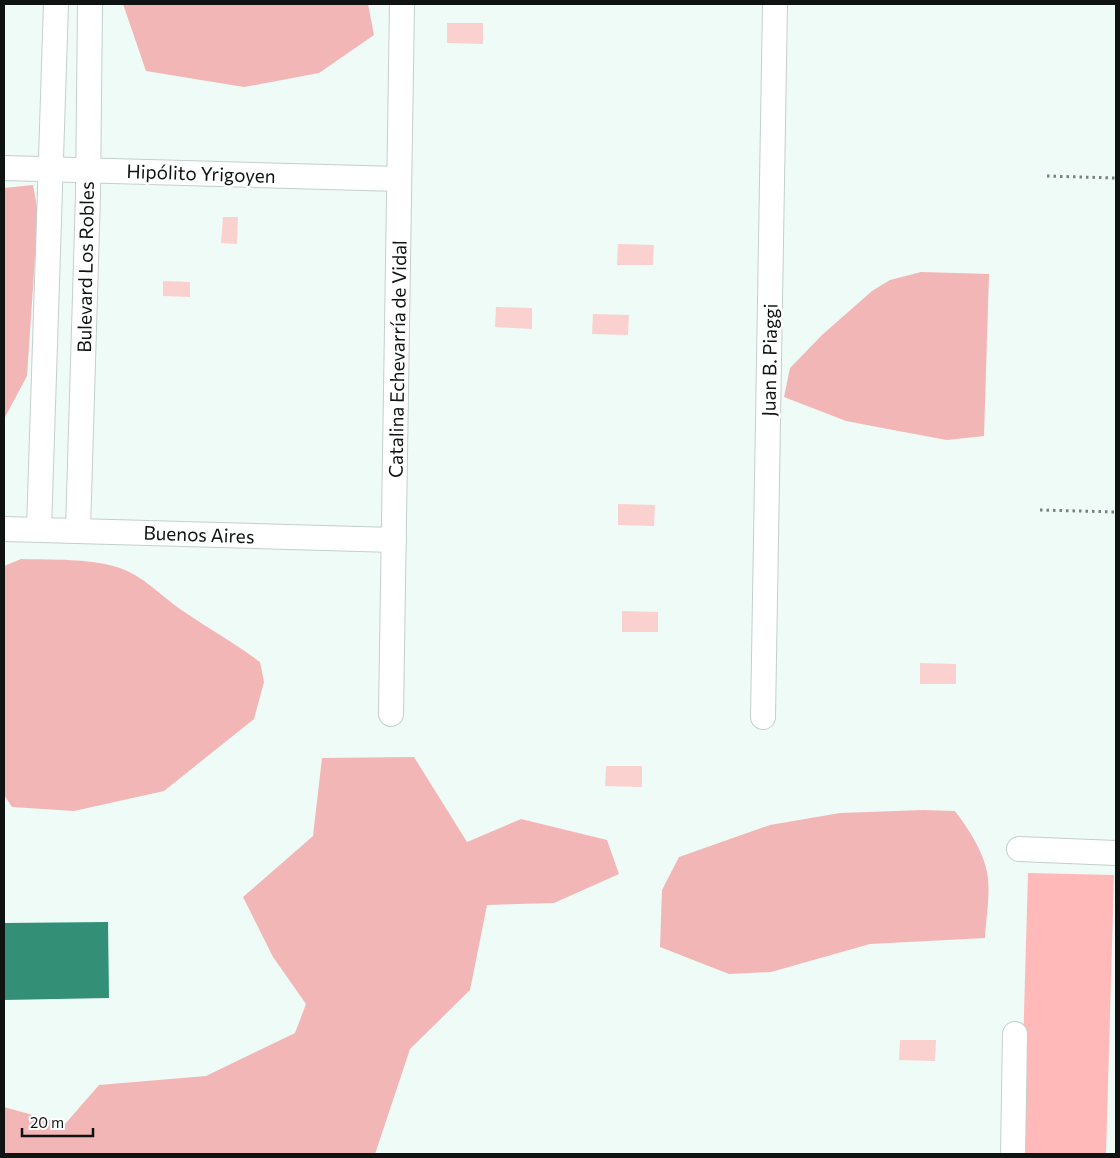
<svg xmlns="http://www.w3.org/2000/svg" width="1120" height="1158" font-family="Commissioner,sans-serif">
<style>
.green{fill:#ffb9b8}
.forest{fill:#f3b6b6}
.water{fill:#fbd1d0}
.building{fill:#339077}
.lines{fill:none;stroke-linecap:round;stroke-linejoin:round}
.minor-casing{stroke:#c4cfcb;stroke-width:26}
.path{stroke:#79807e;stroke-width:3;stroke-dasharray:2.5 4;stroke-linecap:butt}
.minor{stroke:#fff;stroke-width:24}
.labels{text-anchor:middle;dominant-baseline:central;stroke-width:5;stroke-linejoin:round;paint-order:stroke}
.street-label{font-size:19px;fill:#0f1312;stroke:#fff}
</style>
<rect width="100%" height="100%" fill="#effbf7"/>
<polygon class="green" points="1028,873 1114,875 1106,1154 1020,1153"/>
<g class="forest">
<polygon points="123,4 368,4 374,35 319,73 244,87 146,71"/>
<polygon points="33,185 38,213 27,376 4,419 4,188"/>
<polygon points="921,272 989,274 984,436 947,440 893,430 846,421 784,397 790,368 822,335 872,291 890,280"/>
<path d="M21,559C53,560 89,558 120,568C143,576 160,595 180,609C206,627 233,642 260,662L264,682L254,719L164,791L74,811L12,807L4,795V566Z"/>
<polygon points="414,757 467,842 521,819 607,840 619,874 554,903 487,905 470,990 410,1049 375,1154 4,1154 4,1107 65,1124 99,1085 206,1076 295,1033 306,1004 273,957 243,897 313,836 322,758"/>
<path d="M923,810L955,811C968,828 983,851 987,872C991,892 986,917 985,938L870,944L771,972L729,974L660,947L662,890L679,857L770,825L840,813Z"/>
</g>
<g class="water">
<polygon points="447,23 483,23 483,44 447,43"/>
<polygon points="223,217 238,217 237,244 221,243"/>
<polygon points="618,244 654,245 653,265 617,265"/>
<polygon points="163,281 190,282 190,297 163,296"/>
<polygon points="496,307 532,308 532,329 495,327"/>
<polygon points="593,314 629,315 628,335 592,334"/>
<polygon points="618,504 655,505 654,526 618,525"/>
<polygon points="622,611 658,612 658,632 622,632"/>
<polygon points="920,663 956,664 956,684 920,684"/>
<polygon points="606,766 642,766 642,787 605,786"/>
<polygon points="900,1040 936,1040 935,1061 899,1060"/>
</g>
<polygon class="building" points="108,922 109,998 4,1000 4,923"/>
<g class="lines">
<g class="minor-casing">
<g id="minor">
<polyline points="4,168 399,179"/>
<polyline points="4,529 394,540"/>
<polyline points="39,529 56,4"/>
<polyline points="78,530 88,195 90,4"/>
<polyline points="391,714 402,4"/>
<polyline points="763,717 775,4"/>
<polyline points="1019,849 1116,853"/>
<polyline points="1013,1154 1015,1034"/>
</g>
</g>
<g class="path">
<polyline points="1047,176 1116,178"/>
<polyline points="1040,510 1116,512"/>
</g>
<use href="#minor" class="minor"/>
</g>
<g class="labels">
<g class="street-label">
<text transform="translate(201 173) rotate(2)">Hipólito Yrigoyen</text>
<text transform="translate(85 267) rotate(-89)">Bulevard Los Robles</text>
<text transform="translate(397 359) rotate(-89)">Catalina Echevarría de Vidal</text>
<text transform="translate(769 360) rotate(-89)">Juan B. Piaggi</text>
<text transform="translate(199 534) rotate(2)">Buenos Aires</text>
</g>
</g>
<rect width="1120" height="1158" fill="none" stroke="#0f1312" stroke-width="10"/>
<path d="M22 1128v8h71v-8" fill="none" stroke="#0f1312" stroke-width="2.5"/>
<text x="30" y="1128" font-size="15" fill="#0f1312" stroke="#ffffff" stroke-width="4" paint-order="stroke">20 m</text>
</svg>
